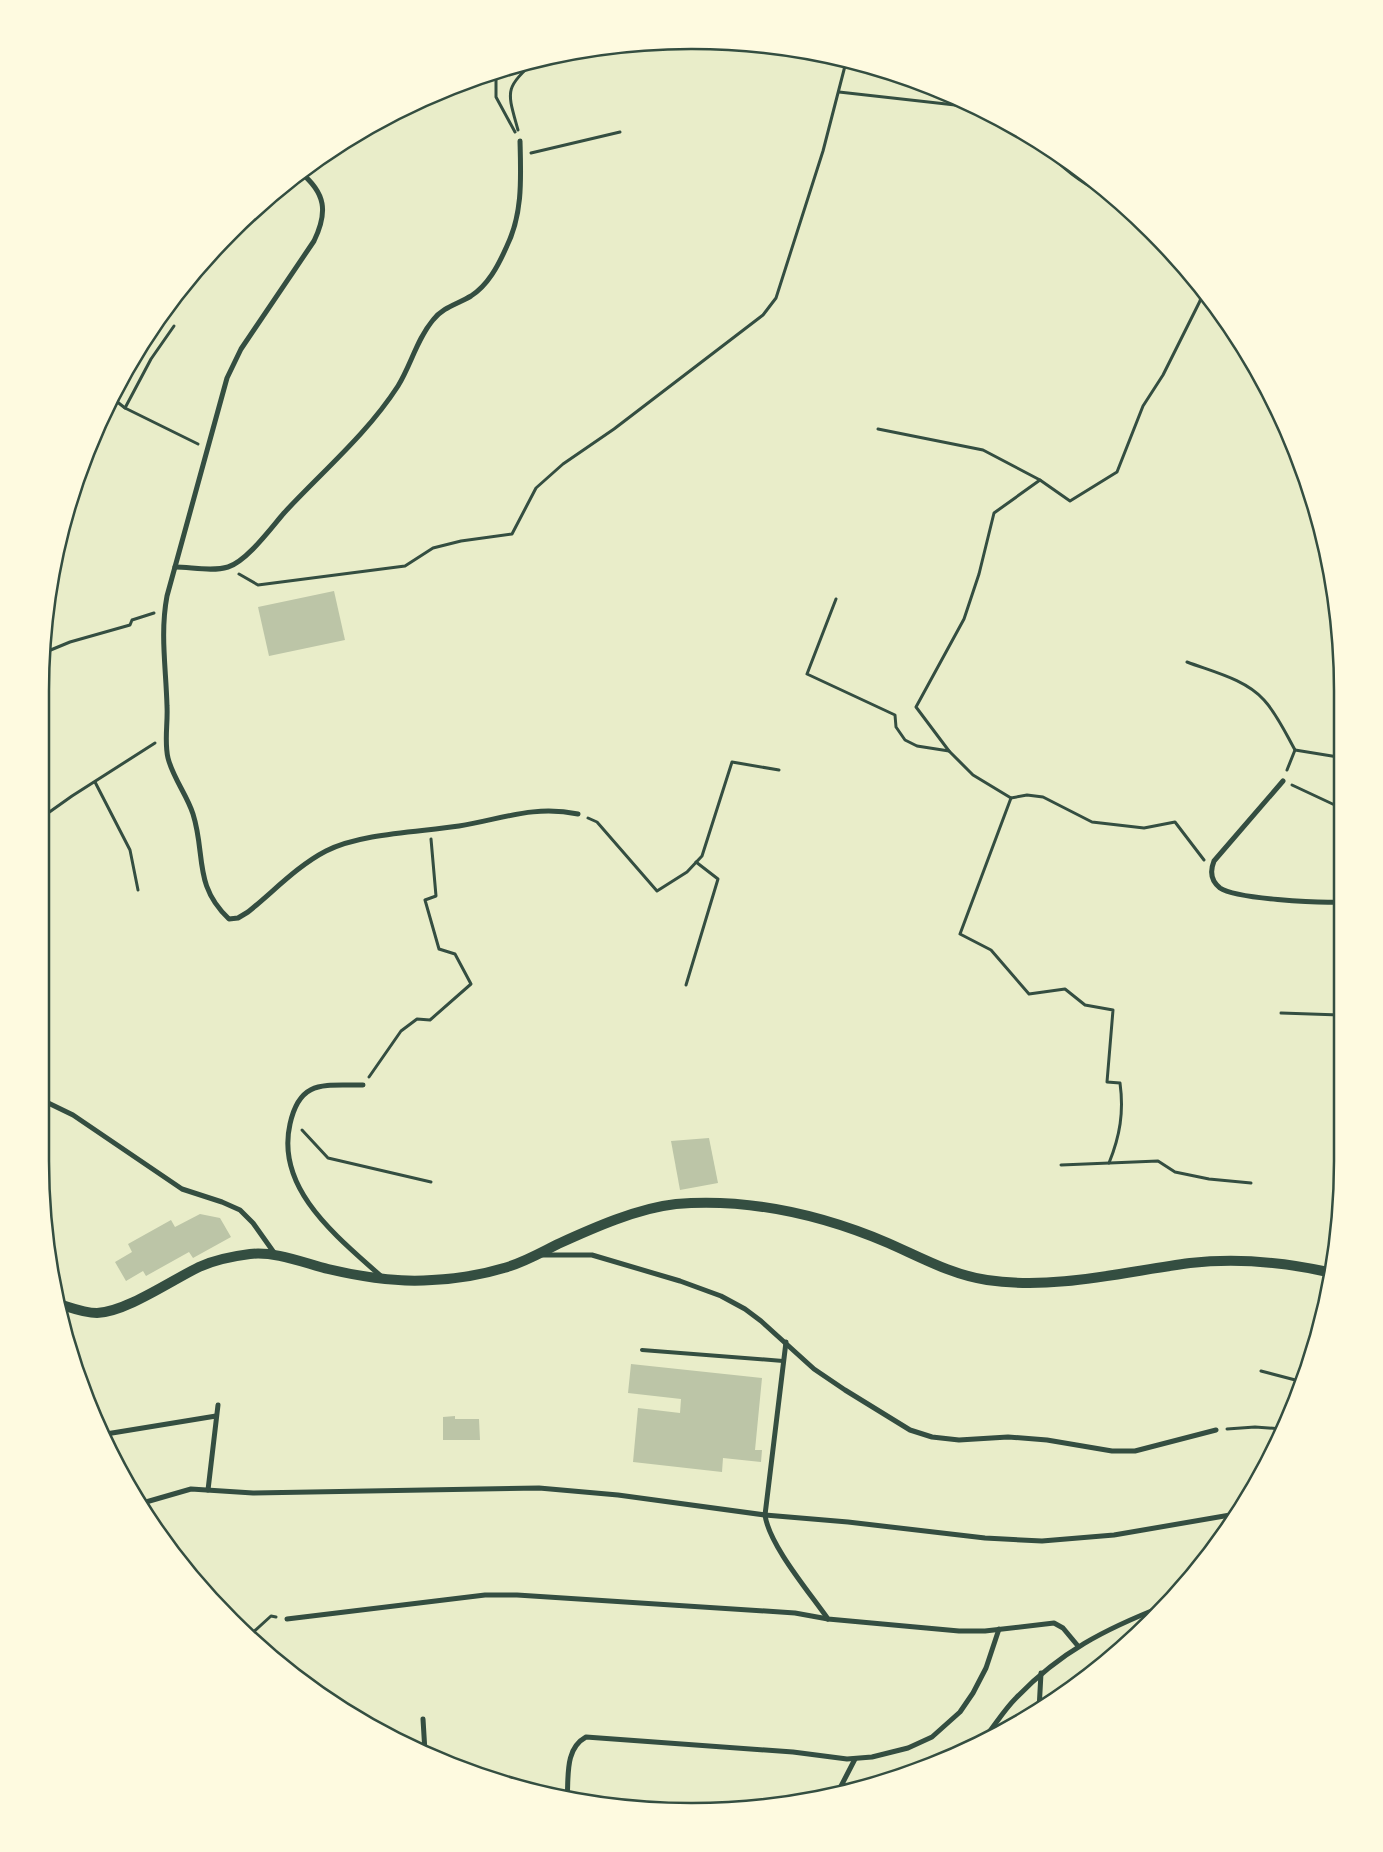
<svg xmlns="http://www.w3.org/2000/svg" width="1383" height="1852" font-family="'DM Sans',sans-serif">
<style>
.building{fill:#bcc5a7}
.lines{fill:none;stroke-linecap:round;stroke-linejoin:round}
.path{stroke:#344e41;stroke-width:3}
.service{stroke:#344e41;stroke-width:4}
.minor{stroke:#344e41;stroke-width:5}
.tertiary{stroke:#344e41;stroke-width:9}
.secondary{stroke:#344e41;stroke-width:10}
.rim{fill:none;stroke:#344e41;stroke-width:2.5}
</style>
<rect width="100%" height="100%" fill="#e9edc9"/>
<g class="building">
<polygon points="334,591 345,640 269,656 258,607"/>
<polygon points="709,1138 718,1183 680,1190 671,1141"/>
<polygon points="200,1214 220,1218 231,1237 193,1258 189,1252 146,1276 143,1271 126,1281 115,1262 132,1252 128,1244 171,1220 175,1227"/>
<polygon points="631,1364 762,1378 755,1450 762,1450 761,1462 723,1458 722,1472 633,1462 638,1408 680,1413 681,1399 628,1393"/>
<polygon points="455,1416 455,1419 479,1419 480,1440 443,1440 443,1417"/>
</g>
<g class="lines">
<g class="path">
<polyline points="496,72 496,97 515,132"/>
<polyline points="839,92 973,107"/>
<path d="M518,130C507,90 504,89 536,60"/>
<polyline points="531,153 620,132"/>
<polyline points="111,397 125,408 198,444"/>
<polyline points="125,408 151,359 174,326"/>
<polyline points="878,429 983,450 1040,480 1070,501 1117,472 1143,406 1163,375 1200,301 1203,289"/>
<polyline points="239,574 258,585 405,566 433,548 461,541 512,534 536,488 563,464 614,429 763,315 776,298 823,151 846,62"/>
<polyline points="836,599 807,674 895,715 896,727 905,740 917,746 949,751 973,775 1011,798 1027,795 1043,797 1092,822 1144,828 1175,822 1204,860"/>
<polyline points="41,654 70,642 130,625 132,620 154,613"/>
<path d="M1187,662C1213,672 1245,679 1264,700C1277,714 1286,734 1295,750"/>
<polyline points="949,751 916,707 964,619 979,574 994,513 1040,480"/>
<polyline points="1287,770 1295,750 1338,757"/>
<polyline points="95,782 130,850 138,890"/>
<polyline points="1292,785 1339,807"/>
<path d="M1011,798L960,934L991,950L1029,994L1065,989L1085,1005L1113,1010L1107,1082L1120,1083C1124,1112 1120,1136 1109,1163"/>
<polyline points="41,818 72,796 155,743"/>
<polyline points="588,818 597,822 657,891 687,872 702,856 732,762 779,770"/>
<polyline points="686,985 718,879 696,862"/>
<polyline points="1281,1013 1340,1015"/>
<polyline points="369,1077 401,1031 417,1019 430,1020 471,984 455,954 439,949 425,900 436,896 431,839"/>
<polyline points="302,1130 328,1158 431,1182"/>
<polyline points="1061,1165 1158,1161 1175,1172 1209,1179 1251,1183"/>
<polyline points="1261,1371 1303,1382"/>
<polyline points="1227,1429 1255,1427 1282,1429"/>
<polyline points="249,1636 271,1616 276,1617"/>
</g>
<polyline class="service" points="642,1350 783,1361"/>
<g class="minor">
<path d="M300,172C326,193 328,212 314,241L241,349L227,378L167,596C160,633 166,668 167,706C168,724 164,741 168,758C173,778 187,795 193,814C206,855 193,885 229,919L238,918L248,912C273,892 297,866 326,851C361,833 420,832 459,826C502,819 533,805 578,814"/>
<polyline points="218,246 251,221 259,206"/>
<polyline points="1308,496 1310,504"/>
<path d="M175,567C191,567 212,572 228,567C247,561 271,528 284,513C323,471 367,434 398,386C411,365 417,339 433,320C443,307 458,304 471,296C488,285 498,266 506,248C523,214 521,178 520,141"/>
<path d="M1283,781L1214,861C1210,871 1211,881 1220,888C1236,899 1318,903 1339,902"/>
<path d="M363,1085C325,1086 300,1078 290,1124C275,1190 339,1238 383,1278"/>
<polyline points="40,1099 73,1115 182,1189 222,1202 240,1210 253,1223 275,1254"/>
<polyline points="543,1255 592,1255 680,1281 721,1296 745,1309 761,1321 814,1369 845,1390 910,1430 932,1437 959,1440 1008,1437 1047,1440 1112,1451 1135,1451 1216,1430"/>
<path d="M786,1342L765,1515C769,1545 810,1593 828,1619"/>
<polyline points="106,1434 216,1416"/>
<polyline points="208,1490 218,1405"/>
<polyline points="139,1504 191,1489 253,1493 539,1488 618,1495 765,1515 848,1522 985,1538 1042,1541 1114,1535 1236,1514"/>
<polyline points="287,1619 485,1595 517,1595 795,1613 828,1619 959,1631 985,1631 1054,1623 1063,1628 1078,1646"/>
<polyline points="1039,1710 1041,1673"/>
<polyline points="423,1719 425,1752"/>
<path d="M982,1741C994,1727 1003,1711 1016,1698C1060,1652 1105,1629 1164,1606"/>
<polyline points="839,1790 855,1759"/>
<path d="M567,1800C569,1778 564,1749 586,1737L793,1752L847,1759L872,1757L908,1748L932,1737L960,1712L973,1693L986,1668L999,1629"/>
</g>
<path class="tertiary" d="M1054,154C1070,171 1091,185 1112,195"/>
<path class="secondary" d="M59,1304C72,1308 84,1313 97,1313C126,1312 172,1280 199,1267C214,1260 234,1256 250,1254C275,1251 304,1263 328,1269C362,1277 397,1283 432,1280C456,1279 481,1275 504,1268C523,1263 540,1253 558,1244C593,1228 638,1208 676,1204C751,1198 820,1214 888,1243C920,1257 952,1275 987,1280C1055,1290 1123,1272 1190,1263C1236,1258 1283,1262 1328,1272"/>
</g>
<path d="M0 0H1383V1852H0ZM691 49H692A642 642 0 0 1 1334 691V1161A642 642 0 0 1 692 1803H691A642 642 0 0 1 49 1161V691A642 642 0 0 1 691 49Z" fill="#fefae0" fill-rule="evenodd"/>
<path class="rim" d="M691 49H692A642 642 0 0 1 1334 691V1161A642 642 0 0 1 692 1803H691A642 642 0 0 1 49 1161V691A642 642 0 0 1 691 49Z"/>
</svg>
